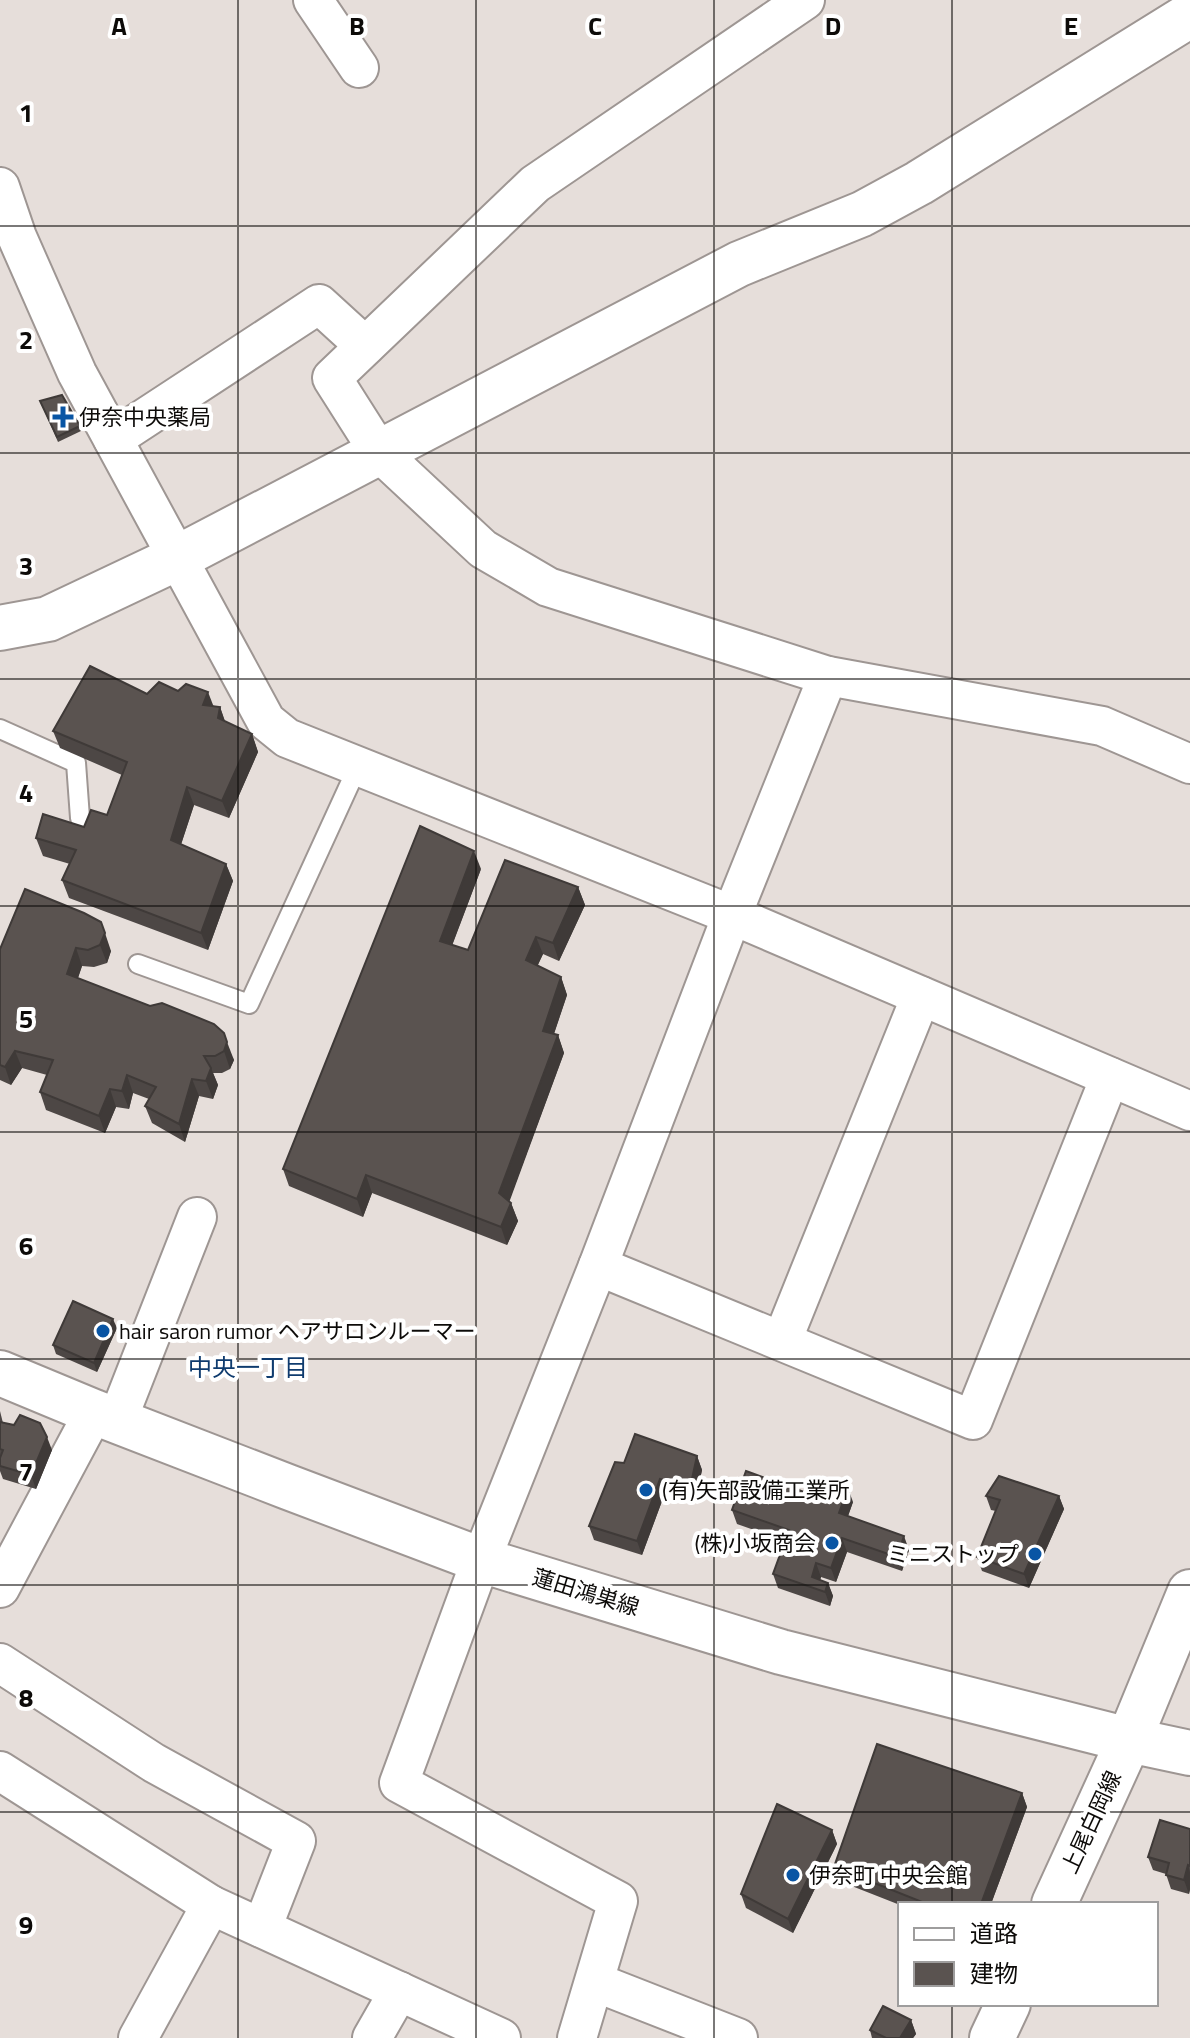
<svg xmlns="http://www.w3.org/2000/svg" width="1190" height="2038" font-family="'Titillium Web','Noto Sans JP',sans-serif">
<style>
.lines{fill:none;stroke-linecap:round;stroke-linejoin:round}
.lane-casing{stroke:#9e9693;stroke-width:22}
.street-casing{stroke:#9e9693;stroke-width:42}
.secondary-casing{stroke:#9e9693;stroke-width:48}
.lane{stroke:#fff;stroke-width:18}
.street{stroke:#fff;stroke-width:38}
.secondary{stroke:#fff;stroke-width:44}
.wall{fill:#4d4745}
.shaded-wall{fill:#3f3a38}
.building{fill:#5a5350;stroke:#3f3a38;stroke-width:2}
.grid{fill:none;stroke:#0d0b09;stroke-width:2;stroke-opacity:0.55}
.poi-dot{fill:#0955a4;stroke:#fff;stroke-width:3}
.labels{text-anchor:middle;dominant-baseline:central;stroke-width:8;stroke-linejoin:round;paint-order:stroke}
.poi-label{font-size:22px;fill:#0d0b09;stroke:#fff;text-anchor:start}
.street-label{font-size:22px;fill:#0d0b09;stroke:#fff}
.neighbourhood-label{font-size:24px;fill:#0f3b6e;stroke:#fff}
.grid-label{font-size:26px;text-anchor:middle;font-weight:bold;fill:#0d0b09;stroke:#fff;stroke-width:8;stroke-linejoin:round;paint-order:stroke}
</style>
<rect width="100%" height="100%" fill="#e6deda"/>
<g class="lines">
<g class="lane-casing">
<g id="lane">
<polyline points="0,729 76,763 80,818"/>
<polyline points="138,964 249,1004 358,766"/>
</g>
</g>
<g class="street-casing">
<g id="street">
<polyline points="313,0 359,68"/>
<polyline points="805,0 535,184 332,378 379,452 483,549 548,587 828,676 1102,726 1190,764"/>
<polyline points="0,187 17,237 77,373 266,721 287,738 732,915 1190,1111"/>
<polyline points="113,439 319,304 365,346"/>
<polyline points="598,1266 973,1420 1110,1077"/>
<polyline points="782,1341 921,996"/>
<polyline points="117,1421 197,1217"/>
<polyline points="0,1588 94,1412"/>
<polyline points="0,1663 154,1763 296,1841 262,1928"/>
<polyline points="0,1771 211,1905 501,2038"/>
<polyline points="595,1982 738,2038"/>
<polyline points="138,2038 211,1905"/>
<polyline points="372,2038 399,1991"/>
<polyline points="577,2038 618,1901 399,1783 481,1560 598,1266 732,915 828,676"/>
</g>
</g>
<g class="secondary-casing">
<g id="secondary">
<polyline points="0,628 48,619 177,558 739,264 862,214 919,183 1190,15"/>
<polyline points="0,1373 94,1412 288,1487 481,1560 781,1652 1129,1740 1190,1753"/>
<polyline points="1054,1904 1129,1740 1190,1592"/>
<polyline points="992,2038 1008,2004"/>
</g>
</g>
<use href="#lane" class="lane"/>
<use href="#street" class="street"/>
<use href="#secondary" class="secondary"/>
</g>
<g class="wall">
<polygon points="40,401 80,426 81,431 58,442"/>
<polygon points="147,694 220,707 225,722 252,734 258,752 229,818 194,805 181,844 226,864 233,881 208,950 69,898 62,880 70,864 43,856 36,838 84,827 107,815 122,775 60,748 53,731"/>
<polygon points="481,869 452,945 468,950 578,887 585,905 559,961 543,954 537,966 561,977 567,995 554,1034 558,1035 564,1053 509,1201 511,1203 518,1221 507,1245 372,1193 363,1217 289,1186 283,1169"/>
<polygon points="25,889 111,951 107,963 94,967 82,966 78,978 150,1006 214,1024 234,1060 230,1069 222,1073 213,1073 218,1085 213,1099 199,1096 185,1142 152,1123 145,1106 149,1099 133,1093 129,1109 116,1107 105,1133 46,1110 40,1092 47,1075 22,1068 11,1085 0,1080 0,949"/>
<polygon points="117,1328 97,1372 56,1354 53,1345"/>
<polygon points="0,1411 3,1423 52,1450 36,1489 3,1479 0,1471"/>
<polygon points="697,1456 702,1470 695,1502 665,1493 642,1555 594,1540 589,1526 624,1463"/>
<polygon points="986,1496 1059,1496 1064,1509 1029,1588 982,1571 977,1557 996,1511 991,1510"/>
<polygon points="818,1497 853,1502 848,1516 909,1550 902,1571 847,1552 836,1582 821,1577 820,1580 828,1583 833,1596 830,1606 778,1588 773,1574 785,1541 737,1524 732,1510"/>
<polygon points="1022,1793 1027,1807 991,1904 900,1904 900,1905 839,1881 834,1867"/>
<polygon points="1190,1829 1190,1889 1189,1894 1171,1889 1166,1874 1153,1870 1148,1857"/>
<polygon points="832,1830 837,1844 793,1933 746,1908 741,1894"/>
<polygon points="911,2020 916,2034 913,2038 872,2038 870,2030"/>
</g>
<g class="shaded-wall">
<polygon points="208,692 215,710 203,705"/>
<polygon points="220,707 226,724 218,718"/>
<polygon points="252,734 258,752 229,818 222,801"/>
<polygon points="187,787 194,805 177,857 171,840"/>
<polygon points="474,851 481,869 447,959 440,941"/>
<polygon points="226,864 233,881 208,950 201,933"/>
<polygon points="578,887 585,905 559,961 553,943"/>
<polygon points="105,933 111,951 107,963 100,945"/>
<polygon points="536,937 543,954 532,978 526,960"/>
<polygon points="76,948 82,966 73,992 67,974"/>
<polygon points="561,977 567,995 549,1048 543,1031"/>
<polygon points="558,1035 564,1053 506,1211 499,1193"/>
<polygon points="227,1042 234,1060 230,1069 224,1051"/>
<polygon points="15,1051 22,1068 11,1085 5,1067"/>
<polygon points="211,1068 218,1085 213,1099 206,1081"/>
<polygon points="127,1075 133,1093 129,1109 122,1091"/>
<polygon points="192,1079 199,1096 185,1142 179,1124"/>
<polygon points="110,1089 116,1107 105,1133 99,1116"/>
<polygon points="366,1175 372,1193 363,1217 357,1199"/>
<polygon points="511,1203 518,1221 507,1245 501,1227"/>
<polygon points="113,1319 117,1328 97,1372 94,1363"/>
<polygon points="47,1437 52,1450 36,1489 31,1475"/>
<polygon points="697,1456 702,1470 695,1502 690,1488"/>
<polygon points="660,1479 665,1493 642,1555 637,1541"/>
<polygon points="848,1488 853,1502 844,1527 839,1513"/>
<polygon points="1059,1496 1064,1509 1029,1588 1024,1574"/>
<polygon points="904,1536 909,1550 902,1571 897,1557"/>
<polygon points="842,1538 847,1552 836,1582 831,1568"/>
<polygon points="816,1563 821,1577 817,1590 812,1577"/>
<polygon points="828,1583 833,1596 830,1606 825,1592"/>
<polygon points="1022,1793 1027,1807 991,1904 981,1904"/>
<polygon points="832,1830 837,1844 793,1933 788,1919"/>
<polygon points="1188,1865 1190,1872 1190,1889 1189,1894 1184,1880"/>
<polygon points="911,2020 916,2034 913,2038 900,2038"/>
</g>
<g class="building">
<polygon points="62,395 80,426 57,437 40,401"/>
<polygon points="90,666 147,694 159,682 178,691 186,684 208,692 203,705 220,707 218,718 252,734 222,801 187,787 171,840 226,864 201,933 62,880 76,850 36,838 43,814 84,827 91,810 107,815 127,762 53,731"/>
<polygon points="420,826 474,851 440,941 468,950 505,860 578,887 553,943 536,937 526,960 561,977 543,1031 558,1035 499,1193 511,1203 501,1227 366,1175 357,1199 283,1169"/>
<polygon points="25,889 84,913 101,922 105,933 100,945 88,950 76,948 67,974 150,1006 162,1003 214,1024 224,1033 227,1042 224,1051 215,1056 204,1056 211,1068 206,1081 192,1079 179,1124 145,1106 156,1087 127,1075 122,1091 110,1089 99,1116 40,1092 53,1060 15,1051 5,1067 0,1065 0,949"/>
<polygon points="73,1301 113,1319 94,1363 53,1345"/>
<polygon points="20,1415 40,1423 47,1437 31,1475 0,1466 0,1458 3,1450 0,1449 0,1422 14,1425"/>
<polygon points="635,1434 697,1456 690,1488 660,1479 637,1541 589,1526 615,1462 624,1463"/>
<polygon points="746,1471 818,1497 825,1480 848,1488 839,1513 904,1536 897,1557 842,1538 831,1568 816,1563 812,1577 828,1583 825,1592 773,1574 789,1530 732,1510"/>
<polygon points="999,1476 1059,1496 1024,1574 977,1557 1000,1500 986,1496"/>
<polygon points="877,1744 1022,1793 981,1904 927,1904 834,1867"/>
<polygon points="777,1804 832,1830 788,1919 741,1894"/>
<polygon points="1160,1820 1190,1829 1190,1866 1188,1865 1184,1880 1166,1875 1169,1863 1148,1857"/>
<polygon points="883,2006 911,2020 900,2038 886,2038 870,2030"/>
</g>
<path class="grid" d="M238,0V2038M476,0V2038M714,0V2038M952,0V1904M0,226H1190M0,453H1190M0,679H1190M0,906H1190M0,1132H1190M0,1359H1190M0,1585H1190M0,1812H1190M952,2004V2038"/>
<g class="poi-dot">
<path d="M59 405h8v8h8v8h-8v8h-8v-8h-8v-8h8z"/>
<circle cx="103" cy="1331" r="8"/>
<circle cx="646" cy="1490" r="8"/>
<circle cx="832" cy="1543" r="8"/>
<circle cx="1035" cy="1554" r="8"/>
<circle cx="793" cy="1875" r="8"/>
</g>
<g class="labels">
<g class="poi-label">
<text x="79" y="417">伊奈中央薬局</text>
<text x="119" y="1331">hair saron rumor ヘアサロンルーマー</text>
<text x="662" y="1490">(有)矢部設備工業所</text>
<text x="816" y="1543" text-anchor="end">(株)小坂商会</text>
<text x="1019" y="1554" text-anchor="end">ミニストップ</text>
<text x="809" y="1875">伊奈町 中央会館</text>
</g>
<g class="street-label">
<text transform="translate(586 1592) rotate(17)">蓮田鴻巣線</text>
<text transform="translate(1091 1822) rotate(-65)">上尾白岡線</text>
</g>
<g class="neighbourhood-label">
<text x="248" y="1367">中央一丁目</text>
</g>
</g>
<g class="grid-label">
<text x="119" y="35">A</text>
<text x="357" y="35">B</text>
<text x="595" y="35">C</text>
<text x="833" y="35">D</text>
<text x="1071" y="35">E</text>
<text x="26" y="122">1</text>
<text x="26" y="349">2</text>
<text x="26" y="575">3</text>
<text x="26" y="802">4</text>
<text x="26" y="1028">5</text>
<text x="26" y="1255">6</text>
<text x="26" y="1481">7</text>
<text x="26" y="1707">8</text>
<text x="26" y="1934">9</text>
</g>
<rect x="898" y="1902" width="260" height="104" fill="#ffffff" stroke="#9e9d9d" stroke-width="2"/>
<rect x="914" y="1928" width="40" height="12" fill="#ffffff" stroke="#9e9d9d" stroke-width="2"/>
<text x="970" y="1942" font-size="24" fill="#0d0b09">道路</text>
<rect x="914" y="1962" width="40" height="24" fill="#5a5350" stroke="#9e9d9d" stroke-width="2"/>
<text x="970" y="1982" font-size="24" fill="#0d0b09">建物</text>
</svg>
